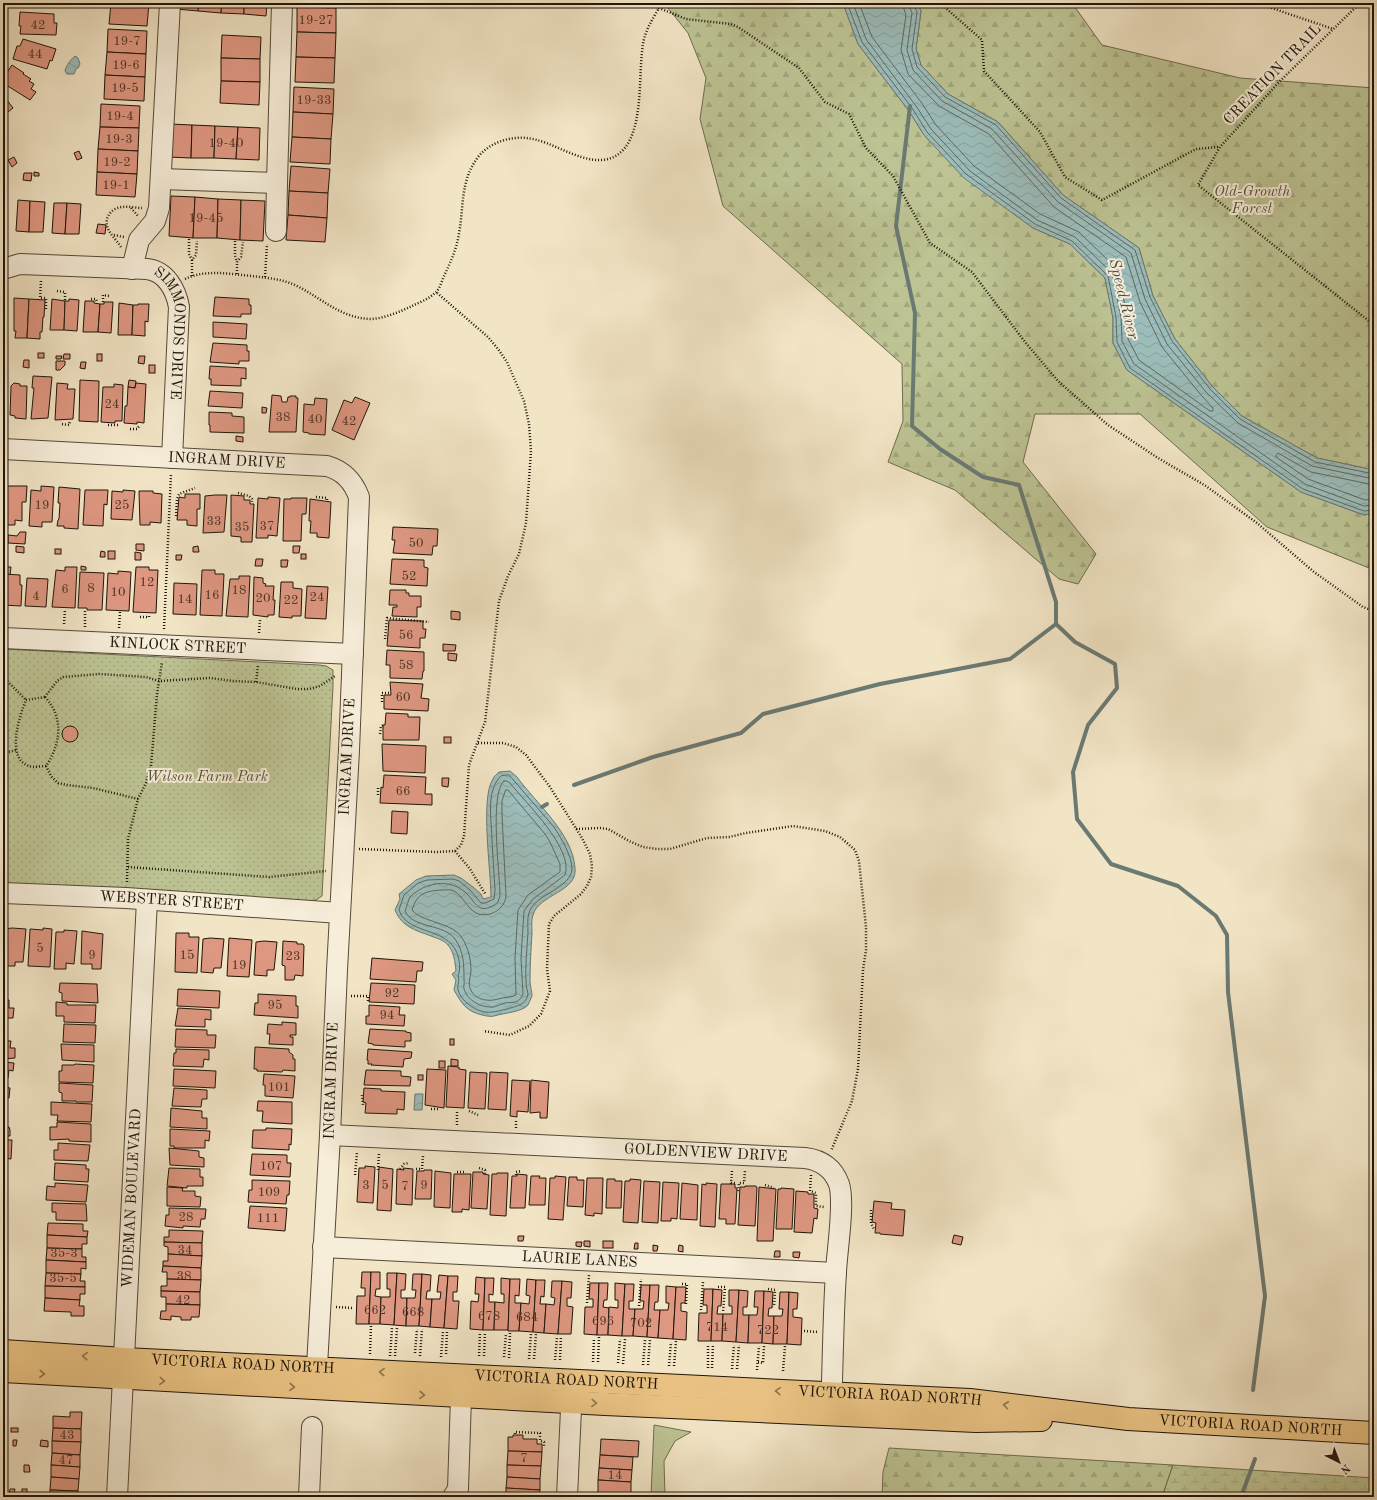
<svg xmlns="http://www.w3.org/2000/svg" width="1377" height="1500" font-family="'Old Standard TT',serif">
<style>
.grass{fill:#bdc393;stroke:#6e6c4e}
.forest{fill:url(#forest-firs);stroke:#6e6c4e}
.wetland{fill:url(#wetland-marsh);stroke:#6e6c4e}
.park{fill:url(#park-dots);stroke:#6e6c4e}
.water{fill:url(#water-waves);stroke:#6a7a73}
.lines{fill:none;stroke-linecap:round;stroke-linejoin:round}
.shore{stroke:#5e6962;stroke-width:1}
.stream{stroke:#6a7a73;stroke-width:4}
.building{fill:#de9781;stroke:#1f1508}
.minor-casing{stroke:#544938;stroke-width:22}
.major-casing{stroke:#1f1508;stroke-width:24}
.path{stroke:#1f1508;stroke-width:2.5;stroke-dasharray:1 2;stroke-linecap:butt}
.minor{stroke:#f7eeda;stroke-width:20}
.major{stroke:#e9c283;stroke-width:22}
.oneway{stroke:#8e744c}
.labels{text-anchor:middle;dominant-baseline:central;stroke-width:4;stroke-linejoin:round;paint-order:stroke}
.number-label{font-size:13px;fill:#4f3626}
.street-label{font-size:15px;fill:#1f1508;stroke:#f7eeda}
.park-label{font-size:15px;font-style:italic;fill:#565239;stroke:#f7eeda}
.water-label{font-size:16px;font-style:italic;fill:#4b5047;stroke:#f7eeda}
</style>
<defs>
<pattern id="forest-firs" width="22" height="20" patternUnits="userSpaceOnUse"><rect width="22" height="20" fill="#bdc393"/><path d="M5 1l3.5 6h-7zM16 11l3.5 6h-7z" fill="#a2a77d"/></pattern>
<pattern id="wetland-marsh" width="20" height="14" patternUnits="userSpaceOnUse"><rect width="20" height="14" fill="#bdc393"/><path d="M1 5h8M5 5V1M11 12h8M15 12V8" fill="none" stroke="#a2a77d"/></pattern>
<pattern id="park-dots" width="8" height="8" patternUnits="userSpaceOnUse"><rect width="8" height="8" fill="#bdc393"/><path d="M2 2h.1M6 6h.1" fill="none" stroke="#a2a77d" stroke-width="1.8" stroke-linecap="round"/></pattern>
<pattern id="water-waves" width="16" height="10" patternUnits="userSpaceOnUse"><rect width="16" height="10" fill="#9cbdbb"/><path d="M0 5q4-4 8 0t8 0" fill="none" stroke="#86a29f"/></pattern>
</defs>
<rect width="100%" height="100%" fill="#f2e5c6"/>
<filter id="stains"><feTurbulence type="fractalNoise" baseFrequency=".005" numOctaves="4"/><feColorMatrix values="0 0 0 0 .2 0 0 0 0 .09 0 0 0 0 .02 0 0 0 .5 -.17"/></filter>
<radialGradient id="worn" r=".72"><stop offset=".6" stop-color="#630" stop-opacity="0"/><stop offset="1" stop-color="#630" stop-opacity=".3"/></radialGradient>
<polygon class="grass" points="654,1425 691,1432 675,1441 664,1461 665,1497 651,1497"/>
<g class="forest">
<polygon points="664,3 843,3 858,44 909,111 924,135 964,177 1033,228 1070,244 1105,278 1113,318 1113,343 1127,370 1301,492 1364,515 1374,513 1374,570 1267,527 1140,414 1035,414 1023,462 1096,554 1078,584 1059,579 955,490 888,462 903,421 902,364 723,206 700,119 706,78 688,33"/>
<polygon points="917,3 1072,3 1102,45 1240,78 1374,88 1374,470 1317,458 1242,416 1212,386 1175,339 1153,296 1139,248 1063,195 998,122 948,94 921,65 916,49 921,11"/>
<polygon points="889,1448 1173,1465 1162,1497 882,1497 883,1472"/>
</g>
<polygon class="wetland" points="1173,1465 1374,1478 1374,1497 1162,1497"/>
<polygon class="park" points="3,649 319,665 326,666 333,670 333,686 322,896 316,900 305,901 3,883"/>
<g class="water">
<polygon points="843,3 917,3 921,11 916,49 921,65 948,94 998,122 1063,195 1139,248 1153,296 1175,339 1212,386 1242,416 1317,458 1374,470 1374,513 1364,515 1301,492 1127,370 1113,343 1113,318 1105,278 1070,244 1033,228 964,178 924,135 909,111 858,44"/>
<path d="M75,56L78,58L80,64L78,68L76,69L74,74H67L65,71C66,66 71,59 75,56Z"/>
<path d="M510,771L517,777C536,803 573,834 575,868C578,892 539,894 533,915C531,920 532,927 532,933C531,949 530,965 530,981C530,986 532,992 532,996C531,998 529,1003 528,1005C522,1012 504,1013 494,1016C490,1017 487,1016 482,1015C466,1011 462,1004 454,990L456,980L452,974L456,971C455,962 454,952 448,945C444,940 436,938 431,936C415,930 402,927 395,910L400,899L399,894L416,880L426,876L454,875L461,878L473,887L481,894L483,899L491,897C491,871 480,798 493,779C494,776 497,774 499,772Z"/>
<polygon points="415,1094 423,1094 422,1110 414,1110"/>
</g>
<g class="lines">
<g class="shore">
<polyline points="847,3 862,42 912,108 927,132 966,174 1035,224 1072,241 1108,276 1116,317 1117,342 1130,368 1303,489 1364,511 1374,510"/>
<polyline points="853,3 866,39 916,106 931,129 970,171 1037,220 1075,237 1112,273 1121,317 1122,341 1134,364 1305,484 1364,506 1374,505"/>
<polyline points="859,3 872,37 921,102 936,125 974,166 1040,214 1079,232 1117,269 1119,275 1127,316 1128,339 1139,360 1210,411 1213,411 1213,408 1201,395 1162,347 1140,302 1126,257 1054,207 989,134 939,106 908,74 901,50 906,15 902,3"/>
<polyline points="908,3 912,13 907,50 913,70 942,101 992,129 1058,202 1131,253 1145,299 1167,344 1206,392 1238,423 1312,466 1374,479"/>
<polyline points="913,3 917,12 912,49 917,67 945,97 996,125 1061,198 1135,250 1150,297 1172,341 1210,389 1240,419 1315,462 1374,474"/>
<polyline points="1374,485 1311,472 1278,453 1276,455 1276,457 1308,479 1365,500 1374,499"/>
<path d="M509,775L554,827C561,838 572,856 572,869C571,889 534,894 529,913C527,919 528,926 528,932C527,949 525,966 526,983C526,987 528,992 528,995C527,998 525,1002 523,1003C520,1006 497,1012 492,1012C479,1014 462,1003 458,990C457,985 460,981 458,976C460,971 460,965 459,960C453,925 408,937 399,910L404,895L418,883L427,880L453,879L459,881L470,890L481,903H485L494,899L495,890C494,874 493,857 492,841C492,821 485,791 501,776Z"/>
<path d="M504,781H507L510,783C526,803 574,849 565,875L533,899L524,911L521,958L523,994C519,1004 513,1002 505,1003C500,1004 495,1008 490,1007C480,1007 467,1000 464,989C463,986 465,983 464,980C464,965 464,952 455,939C443,923 413,929 405,911C407,907 408,900 410,897C425,882 450,878 466,893C471,897 475,906 481,908C486,910 494,906 498,902L500,896C500,874 489,793 504,781Z"/>
<path d="M506,790H508L545,834L550,842L560,864V872L554,876L528,895L518,910L515,958L516,995C511,998 504,997 498,999C488,1002 474,1000 470,988C468,983 471,975 471,970C471,958 467,942 458,933C446,922 420,921 412,910C417,893 426,891 442,890C446,890 451,889 454,891C463,896 467,908 476,913C489,919 505,909 506,896L502,815V801Z"/>
</g>
<g class="stream">
<polyline points="910,106 896,226 915,313 912,426 940,449 983,477 1019,485 1056,602 1056,624 1075,642 1115,664 1117,688 1088,725 1073,772 1077,819 1111,864 1178,886 1216,916 1227,935 1228,992 1265,1296 1253,1390"/>
<polyline points="574,785 653,757 741,733 763,714 880,684 1010,659 1056,624"/>
<polyline points="542,807 547,804"/>
<polyline points="1241,1497 1255,1459"/>
</g>
</g>
<g class="building">
<polygon points="20,3 58,3 48,3 48,7 20,6"/>
<polygon points="111,3 149,3 147,26 109,24"/>
<polygon points="176,3 199,3 198,11 176,9"/>
<polygon points="199,3 222,3 221,13 198,11"/>
<polygon points="222,3 244,3 244,14 221,13"/>
<polygon points="244,3 267,3 266,16 244,14"/>
<polygon points="297,7 336,8 336,33 297,32"/>
<polygon points="20,12 54,14 54,23 57,23 56,35 20,34 21,26 19,26"/>
<polygon points="108,29 147,31 146,54 107,52"/>
<polygon points="297,32 336,33 335,58 296,57"/>
<polygon points="222,35 261,37 260,59 221,58"/>
<polygon points="23,39 56,49 52,61 50,60 47,69 13,59 17,46 20,46"/>
<polygon points="107,52 146,54 145,77 105,75"/>
<polygon points="296,57 335,58 334,83 295,82"/>
<polygon points="221,58 260,59 260,82 221,81"/>
<polygon points="12,65 24,73 23,74 31,79 29,81 34,84 31,89 36,92 30,100 3,83 5,77 4,77"/>
<polygon points="105,75 145,77 144,101 104,99"/>
<polygon points="221,81 260,82 259,105 220,103"/>
<polygon points="294,87 334,89 333,114 293,112"/>
<polygon points="3,95 13,108 3,116"/>
<polygon points="101,104 140,106 139,128 100,127"/>
<polygon points="293,112 333,114 331,139 292,137"/>
<polygon points="170,124 192,125 191,158 168,157"/>
<polygon points="192,125 215,126 214,158 191,158"/>
<polygon points="215,126 238,127 236,159 214,158"/>
<polygon points="100,127 139,128 138,151 98,149"/>
<polygon points="238,127 260,128 259,160 236,159"/>
<polygon points="292,137 331,139 330,164 290,162"/>
<polygon points="98,149 138,151 137,174 97,172"/>
<polygon points="79,151 82,158 77,160 74,153"/>
<polygon points="14,157 17,163 12,167 8,160"/>
<polygon points="291,166 330,169 328,193 289,191"/>
<polygon points="34,172 39,173 39,176 34,176"/>
<polygon points="97,172 137,174 135,197 96,195"/>
<polygon points="24,173 32,173 31,181 23,180"/>
<polygon points="289,191 328,193 327,218 288,215"/>
<polygon points="171,196 195,197 193,238 169,236"/>
<polygon points="195,197 218,199 217,238 193,238"/>
<polygon points="218,199 241,200 240,240 217,238"/>
<polygon points="18,200 30,201 29,232 16,231"/>
<polygon points="241,200 265,201 263,241 240,240"/>
<polygon points="30,201 45,202 43,232 29,232"/>
<polygon points="54,203 67,203 65,234 52,233"/>
<polygon points="67,203 81,204 79,234 65,234"/>
<polygon points="288,215 327,218 325,242 286,240"/>
<polygon points="98,224 106,225 105,234 96,233"/>
<polygon points="215,297 249,299 249,305 251,305 251,314 241,314 241,317 213,316"/>
<polygon points="14,298 29,299 27,338 15,338 16,331 14,331"/>
<polygon points="29,299 45,300 44,317 43,317 42,332 40,332 40,339 27,338"/>
<polygon points="52,299 65,301 64,330 50,330"/>
<polygon points="69,299 79,300 77,331 64,330 65,301 69,301"/>
<polygon points="85,301 94,301 94,303 100,304 98,332 83,332"/>
<polygon points="104,302 113,302 111,333 98,332 100,304 104,304"/>
<polygon points="119,303 133,305 132,335 118,335"/>
<polygon points="138,304 149,304 148,322 145,321 145,336 132,335 133,305 138,305"/>
<polygon points="213,322 247,324 246,339 213,337"/>
<polygon points="213,343 247,345 247,351 249,351 249,361 239,361 239,364 210,362"/>
<rect x="38" y="353" width="6" height="5"/>
<polygon points="64,354 70,354 70,359 63,359"/>
<rect x="97" y="354" width="5" height="7"/>
<polygon points="56,356 62,356 61,359 56,359"/>
<polygon points="139,356 145,356 144,364 138,363"/>
<polygon points="24,360 29,360 29,368 23,367"/>
<polygon points="56,361 65,361 65,365 60,370 56,370"/>
<polygon points="81,362 86,362 85,369 80,368"/>
<rect x="149" y="365" width="6" height="8"/>
<polygon points="210,366 246,368 246,379 241,378 241,386 211,385 211,379 209,379"/>
<polygon points="33,376 52,377 48,418 31,419 34,388 32,388"/>
<polygon points="80,380 99,381 98,422 79,421"/>
<polygon points="129,380 136,381 135,388 128,387"/>
<polygon points="14,383 20,384 20,386 27,386 26,419 15,418 15,416 10,415 11,386"/>
<polygon points="57,383 68,384 67,389 75,389 73,419 55,420"/>
<polygon points="136,383 146,384 144,423 137,422 137,424 124,423 125,406 127,406 128,387 135,388"/>
<polygon points="114,384 123,385 122,421 115,421 115,423 101,422 103,387 114,387"/>
<polygon points="210,391 243,393 242,408 208,406"/>
<polygon points="272,395 281,396 282,402 287,402 288,397 290,397 290,396 296,396 296,398 298,398 296,432 269,432"/>
<polygon points="355,397 370,403 354,440 332,430 344,400 352,403"/>
<polygon points="315,398 327,399 325,435 309,434 309,433 303,432 304,404 314,405"/>
<polygon points="262,407 267,408 266,413 262,413"/>
<polygon points="209,412 232,413 232,416 244,417 244,433 210,432 210,425 209,425"/>
<polygon points="236,436 243,437 243,442 236,441"/>
<polygon points="6,486 27,486 26,502 22,502 22,521 15,520 15,525 3,525"/>
<polygon points="41,486 54,487 52,522 42,522 42,527 29,526 31,490 41,491"/>
<polygon points="59,487 80,489 78,529 64,528 64,526 57,526 58,520 59,519 60,503 58,503"/>
<polygon points="85,490 108,490 107,505 104,504 103,526 83,525"/>
<polygon points="123,490 135,491 132,520 111,519 112,491 123,492"/>
<polygon points="139,491 153,491 153,493 162,494 161,523 150,522 150,525 140,525"/>
<polygon points="185,494 200,494 200,509 197,509 197,526 187,525 187,520 177,520 179,497 185,498"/>
<polygon points="215,495 227,495 224,532 203,533 205,496"/>
<polygon points="231,495 244,496 244,500 250,500 250,504 254,504 252,542 241,542 241,537 231,536"/>
<polygon points="268,497 280,498 277,536 268,535 268,538 256,538 258,498 268,499"/>
<polygon points="291,498 307,498 306,514 302,514 301,541 283,541 284,499 291,499"/>
<polygon points="310,499 331,502 329,538 317,537 317,533 310,533 311,521 309,521"/>
<polygon points="393,527 438,529 437,546 433,546 432,555 393,553 395,540 392,540"/>
<polygon points="20,532 26,532 25,544 8,543 8,535 17,536"/>
<polygon points="136,544 144,544 144,551 136,550"/>
<polygon points="16,546 24,547 24,553 16,552"/>
<polygon points="198,546 199,552 193,552 193,547"/>
<polygon points="293,546 300,546 299,553 293,553"/>
<rect x="55" y="549" width="6" height="5"/>
<polygon points="101,551 105,552 105,557 100,557"/>
<rect x="108" y="551" width="7" height="8"/>
<polygon points="135,552 141,553 141,560 135,560"/>
<rect x="301" y="554" width="5" height="5"/>
<polygon points="176,555 182,555 181,560 176,560"/>
<polygon points="256,559 263,559 262,566 255,566"/>
<polygon points="392,559 424,560 424,567 428,568 427,586 390,584"/>
<polygon points="281,560 288,560 287,567 281,567"/>
<polygon points="81,566 86,567 86,570 81,570"/>
<polygon points="4,567 11,567 10,575 3,574"/>
<polygon points="65,567 77,567 75,608 52,607 56,570 65,571"/>
<polygon points="136,567 149,567 149,570 158,570 156,613 133,612"/>
<polygon points="202,570 215,570 215,574 224,574 222,616 200,615"/>
<polygon points="118,571 131,572 129,611 106,610 108,573 118,574"/>
<polygon points="80,572 104,573 102,610 87,610 87,608 78,608"/>
<polygon points="3,574 20,575 20,585 22,585 21,606 3,605"/>
<polygon points="239,576 250,576 248,617 226,616 230,579 239,579"/>
<polygon points="254,577 263,578 263,583 266,584 265,586 274,586 273,600 275,600 274,615 268,615 268,617 253,615"/>
<polygon points="27,578 48,579 46,607 25,606"/>
<polygon points="281,582 293,582 293,588 302,589 301,616 292,616 292,618 279,617"/>
<polygon points="174,583 197,584 196,615 173,614"/>
<polygon points="307,586 328,587 326,619 305,618"/>
<polygon points="390,590 406,590 406,593 409,593 409,596 421,596 421,607 417,607 417,617 392,616 393,607 397,607 397,605 389,605"/>
<polygon points="451,611 460,612 460,620 451,619"/>
<polygon points="389,620 423,621 423,629 426,629 425,638 420,638 420,648 387,646"/>
<polygon points="443,644 456,645 455,651 443,651"/>
<polygon points="387,650 424,652 424,671 423,671 422,679 390,678 390,665 386,665"/>
<polygon points="448,653 457,654 456,661 448,660"/>
<polygon points="390,682 423,684 421,698 429,699 428,711 384,709 384,695 391,695"/>
<polygon points="386,713 408,714 408,717 420,717 419,740 383,740 383,725 385,725"/>
<circle cx="70" cy="734" r="8"/>
<rect x="444" y="737" width="7" height="6"/>
<polygon points="382,744 426,746 425,773 383,771"/>
<polygon points="384,775 426,777 425,794 432,794 432,805 380,803 381,787 383,788"/>
<polygon points="442,778 449,778 448,787 442,786"/>
<polygon points="392,811 408,812 407,834 391,833"/>
<polygon points="12,928 26,929 23,962 15,962 15,966 3,966 3,932 4,929"/>
<polygon points="43,928 52,929 50,967 28,966 30,929 43,930"/>
<polygon points="64,930 77,931 74,964 66,963 66,969 54,969 56,932 64,932"/>
<polygon points="82,931 103,934 101,969 92,969 92,964 81,964"/>
<polygon points="176,933 189,933 189,937 199,937 197,973 175,972"/>
<polygon points="210,938 224,939 221,968 214,968 213,973 201,972 203,939"/>
<polygon points="229,938 252,940 249,977 227,976"/>
<polygon points="264,941 277,942 274,970 267,970 267,976 254,975 256,942"/>
<polygon points="283,941 297,942 297,944 303,944 304,946 303,976 295,975 294,980 285,980 285,966 282,965"/>
<polygon points="372,958 423,962 422,971 417,971 416,982 370,979"/>
<rect x="3" y="981" width="2" height="17"/>
<polygon points="60,983 97,984 98,1003 62,1001 62,993 59,992"/>
<polygon points="371,983 415,985 414,1004 369,1002"/>
<polygon points="178,989 220,991 219,1008 177,1006"/>
<polygon points="258,994 296,996 296,1006 298,1006 298,1018 254,1015 255,1003 258,1003"/>
<polygon points="3,1000 9,1000 9,1008 14,1008 13,1018 3,1018"/>
<polygon points="56,1002 67,1003 67,1005 96,1005 95,1023 64,1022 64,1016 56,1016"/>
<polygon points="369,1005 400,1007 399,1015 405,1015 404,1026 366,1024 366,1016 369,1016"/>
<polygon points="178,1008 211,1010 211,1020 205,1019 205,1027 175,1026"/>
<polygon points="282,1022 296,1023 296,1035 290,1035 290,1037 293,1037 293,1045 269,1044 270,1034 267,1034 268,1024 282,1025"/>
<polygon points="64,1024 96,1025 95,1043 63,1042"/>
<polygon points="176,1029 207,1030 207,1035 216,1035 215,1048 175,1047"/>
<polygon points="370,1029 406,1031 406,1032 411,1033 411,1041 405,1041 405,1047 373,1045 373,1044 368,1043"/>
<rect x="450" y="1039" width="4" height="6"/>
<polygon points="3,1041 11,1041 10,1048 15,1048 15,1058 3,1059"/>
<polygon points="61,1044 94,1045 94,1062 62,1060"/>
<polygon points="255,1047 289,1049 289,1052 293,1055 293,1059 295,1059 295,1071 283,1070 282,1072 257,1071 257,1069 254,1069"/>
<polygon points="176,1049 209,1050 209,1060 204,1059 203,1067 173,1066 174,1053 176,1053"/>
<polygon points="368,1049 412,1052 411,1058 404,1059 403,1067 371,1065 372,1064 368,1064 368,1060 367,1060"/>
<polygon points="451,1059 458,1060 458,1066 451,1066"/>
<rect x="439" y="1061" width="6" height="7"/>
<polygon points="3,1062 14,1063 13,1071 9,1070 8,1078 3,1078"/>
<polygon points="75,1064 94,1065 93,1083 59,1082 59,1071 62,1071 62,1065 74,1065"/>
<polygon points="448,1066 459,1067 459,1069 466,1070 464,1108 446,1107"/>
<polygon points="174,1069 216,1071 215,1088 173,1086"/>
<polygon points="427,1069 446,1070 444,1108 425,1105"/>
<polygon points="366,1070 401,1071 401,1076 411,1077 410,1086 364,1085"/>
<polygon points="470,1072 487,1073 485,1109 468,1108"/>
<polygon points="490,1072 508,1073 506,1110 488,1109"/>
<polygon points="264,1074 295,1076 293,1098 265,1096 265,1085 263,1085"/>
<rect x="418" y="1075" width="5" height="5"/>
<polygon points="3,1080 5,1080 4,1087 10,1088 9,1098 3,1098"/>
<polygon points="512,1080 530,1081 528,1112 517,1111 517,1117 510,1116"/>
<polygon points="531,1080 549,1082 547,1118 540,1118 540,1112 530,1113"/>
<polygon points="59,1083 93,1085 92,1102 76,1102 76,1101 62,1101 62,1093 59,1092"/>
<polygon points="174,1088 207,1090 207,1099 202,1099 201,1107 172,1106"/>
<polygon points="364,1088 381,1089 381,1091 405,1092 404,1110 397,1109 397,1114 365,1113 366,1103 363,1102"/>
<polygon points="258,1101 292,1102 292,1124 262,1122 263,1111 257,1111"/>
<polygon points="51,1102 92,1104 91,1122 57,1121 58,1115 51,1115"/>
<polygon points="171,1108 202,1111 202,1118 207,1118 207,1129 170,1127"/>
<polygon points="3,1121 7,1121 6,1127 9,1127 10,1130 10,1136 3,1136"/>
<polygon points="57,1122 91,1124 91,1142 69,1141 69,1139 50,1140 50,1127 57,1127"/>
<polygon points="266,1128 292,1129 291,1145 289,1144 289,1150 252,1148 253,1130 266,1130"/>
<polygon points="170,1129 210,1131 209,1141 205,1140 205,1148 174,1148 174,1146 170,1146"/>
<polygon points="3,1140 12,1140 11,1159 3,1158"/>
<polygon points="58,1143 90,1145 88,1161 54,1160 54,1150 58,1150"/>
<polygon points="169,1148 199,1151 199,1157 204,1158 204,1167 170,1165"/>
<polygon points="252,1154 287,1155 287,1163 291,1163 290,1177 250,1175"/>
<polygon points="55,1163 86,1165 86,1169 89,1169 88,1182 54,1180"/>
<polygon points="365,1166 375,1167 373,1203 357,1202 359,1168 365,1168"/>
<polygon points="3,1167 6,1167 5,1177 3,1177"/>
<polygon points="379,1167 393,1169 391,1211 377,1210"/>
<polygon points="169,1168 200,1169 200,1177 203,1177 203,1186 187,1186 187,1188 167,1186"/>
<polygon points="403,1168 413,1169 412,1205 396,1204 397,1169 404,1170"/>
<polygon points="424,1170 432,1170 431,1199 415,1199 417,1171 424,1171"/>
<polygon points="435,1171 451,1173 450,1208 434,1207"/>
<polygon points="473,1172 483,1172 483,1174 489,1175 487,1209 471,1208"/>
<polygon points="497,1173 508,1173 506,1216 490,1215 492,1174 497,1174"/>
<polygon points="454,1174 471,1174 469,1210 462,1209 462,1212 452,1212"/>
<polygon points="517,1174 527,1175 525,1208 510,1208 512,1176 517,1176"/>
<polygon points="531,1176 540,1176 539,1178 546,1178 545,1205 529,1205"/>
<polygon points="555,1176 566,1177 563,1220 548,1219 550,1178 555,1178"/>
<polygon points="569,1177 577,1177 577,1180 584,1180 583,1207 567,1206"/>
<polygon points="587,1178 603,1178 602,1214 594,1213 594,1216 585,1215"/>
<polygon points="607,1179 615,1179 615,1181 622,1181 621,1208 606,1208"/>
<polygon points="630,1179 641,1180 638,1223 623,1222 625,1181 630,1181"/>
<polygon points="252,1180 290,1181 289,1195 287,1195 286,1204 248,1202 249,1190 252,1190"/>
<polygon points="644,1181 660,1182 658,1223 642,1222"/>
<polygon points="663,1182 679,1183 677,1219 671,1218 671,1221 661,1221"/>
<polygon points="55,1183 88,1185 86,1202 46,1200 47,1186 55,1187"/>
<polygon points="682,1183 698,1185 697,1220 680,1219"/>
<polygon points="706,1183 717,1184 715,1227 700,1226 702,1184 706,1185"/>
<polygon points="721,1184 735,1184 735,1188 737,1188 735,1224 726,1224 726,1219 719,1219"/>
<polygon points="745,1186 756,1186 757,1188 755,1226 738,1225 740,1187 745,1187"/>
<polygon points="167,1187 183,1188 182,1191 195,1191 195,1196 201,1197 200,1207 167,1206"/>
<polygon points="759,1187 776,1189 773,1241 757,1241"/>
<polygon points="781,1188 794,1189 792,1229 776,1229 778,1189 781,1189"/>
<polygon points="796,1191 808,1192 808,1194 814,1194 814,1208 818,1209 817,1219 814,1218 812,1233 794,1232"/>
<polygon points="874,1201 892,1203 891,1209 905,1210 903,1236 880,1234 880,1233 875,1233 876,1223 872,1222"/>
<polygon points="52,1203 86,1204 87,1221 56,1220 56,1212 52,1212"/>
<polygon points="250,1206 287,1208 285,1231 248,1228"/>
<polygon points="3,1207 7,1208 7,1218 3,1218"/>
<polygon points="169,1208 206,1209 205,1219 201,1219 200,1227 183,1226 183,1228 165,1226 166,1215 169,1215"/>
<polygon points="3,1220 7,1220 6,1233 3,1233"/>
<polygon points="48,1223 83,1224 83,1231 88,1231 87,1237 47,1235"/>
<polygon points="169,1230 203,1231 202,1243 164,1242 164,1237 169,1237"/>
<rect x="3" y="1233" width="3" height="13"/>
<polygon points="47,1235 87,1237 87,1244 82,1244 82,1249 47,1248"/>
<polygon points="954,1235 963,1237 961,1245 952,1243"/>
<polygon points="518,1236 524,1236 523,1241 518,1241"/>
<polygon points="584,1241 590,1241 590,1247 584,1246"/>
<rect x="603" y="1241" width="10" height="7"/>
<polygon points="164,1242 202,1243 202,1256 168,1254 168,1247 164,1246"/>
<polygon points="576,1242 582,1242 581,1247 576,1246"/>
<polygon points="635,1243 638,1243 638,1249 634,1249"/>
<polygon points="653,1245 658,1246 657,1251 653,1251"/>
<polygon points="679,1245 683,1246 683,1252 678,1251"/>
<polygon points="3,1246 6,1246 5,1259 3,1259"/>
<polygon points="47,1248 82,1249 82,1257 86,1257 86,1262 46,1260"/>
<polygon points="775,1251 780,1251 780,1257 774,1257"/>
<polygon points="793,1252 800,1252 799,1258 793,1257"/>
<polygon points="168,1254 202,1256 201,1268 163,1266 163,1261 168,1261"/>
<rect x="3" y="1259" width="2" height="13"/>
<polygon points="46,1260 86,1262 86,1269 81,1268 81,1274 46,1273"/>
<polygon points="163,1266 201,1268 201,1280 167,1279 167,1272 162,1272"/>
<polygon points="3,1272 5,1272 4,1285 3,1285"/>
<polygon points="362,1272 371,1272 369,1324 356,1324 357,1296 365,1296 365,1288 361,1288"/>
<polygon points="371,1272 380,1272 380,1289 376,1289 375,1296 381,1297 380,1324 369,1324"/>
<polygon points="46,1273 81,1274 80,1281 85,1281 85,1287 45,1286"/>
<polygon points="387,1273 397,1273 394,1325 380,1324 381,1297 390,1297 390,1289 387,1289"/>
<polygon points="397,1273 406,1274 405,1290 401,1290 401,1298 407,1298 406,1326 394,1325"/>
<polygon points="413,1274 422,1274 419,1326 406,1326 407,1298 415,1298 416,1290 412,1290"/>
<polygon points="422,1274 431,1275 430,1291 427,1291 426,1299 432,1299 430,1327 419,1326"/>
<polygon points="439,1275 448,1276 444,1328 430,1327 432,1299 440,1299 441,1292 437,1292"/>
<polygon points="448,1276 458,1276 457,1292 453,1292 453,1301 459,1301 457,1329 444,1328"/>
<polygon points="476,1277 485,1278 483,1330 470,1329 471,1301 478,1302 479,1294 475,1294"/>
<polygon points="485,1278 494,1278 493,1295 489,1294 489,1302 495,1302 494,1330 483,1330"/>
<polygon points="501,1278 510,1279 508,1330 494,1330 495,1302 504,1303 504,1294 501,1294"/>
<polygon points="167,1279 201,1280 200,1292 161,1291 161,1286 167,1286"/>
<polygon points="510,1279 520,1279 519,1296 515,1295 515,1303 521,1303 519,1331 508,1331"/>
<polygon points="527,1279 536,1280 533,1332 519,1331 521,1303 529,1304 530,1296 526,1295"/>
<polygon points="536,1280 545,1280 544,1297 541,1296 540,1304 546,1304 544,1333 533,1332"/>
<polygon points="552,1281 562,1281 558,1334 544,1333 546,1304 554,1305 555,1298 551,1297"/>
<polygon points="562,1281 572,1282 571,1298 567,1298 567,1306 573,1307 571,1334 558,1334"/>
<polygon points="590,1283 599,1283 597,1335 584,1334 585,1307 593,1307 593,1299 589,1299"/>
<polygon points="599,1283 608,1283 607,1300 604,1300 603,1307 609,1308 608,1335 597,1335"/>
<polygon points="615,1283 625,1284 622,1336 608,1335 609,1307 618,1308 618,1300 615,1300"/>
<polygon points="625,1284 634,1284 633,1301 629,1301 629,1309 635,1309 633,1336 622,1336"/>
<polygon points="641,1285 650,1285 647,1337 633,1336 635,1309 643,1309 644,1301 640,1301"/>
<polygon points="650,1285 659,1285 658,1302 655,1302 654,1310 660,1310 658,1338 647,1337"/>
<polygon points="45,1286 85,1287 85,1294 80,1294 80,1300 45,1298"/>
<polygon points="666,1286 676,1287 673,1339 658,1338 660,1310 668,1310 669,1303 666,1303"/>
<polygon points="676,1287 686,1287 685,1303 681,1303 681,1311 687,1312 686,1340 673,1339"/>
<polygon points="704,1289 713,1289 711,1341 698,1341 699,1313 707,1313 707,1305 703,1305"/>
<polygon points="713,1289 722,1290 721,1306 718,1306 717,1314 723,1314 722,1341 711,1341"/>
<polygon points="729,1290 739,1290 736,1342 722,1341 723,1314 732,1314 732,1306 729,1306"/>
<polygon points="739,1290 748,1291 747,1307 743,1307 743,1315 749,1315 748,1343 736,1342"/>
<polygon points="161,1291 200,1292 200,1305 166,1304 166,1297 161,1297"/>
<polygon points="755,1291 764,1291 762,1343 748,1343 749,1315 757,1315 758,1307 754,1307"/>
<polygon points="764,1291 773,1292 772,1308 769,1308 768,1316 774,1316 773,1344 762,1343"/>
<polygon points="780,1292 789,1292 787,1344 773,1344 774,1316 782,1316 783,1309 779,1309"/>
<polygon points="789,1292 798,1293 797,1309 793,1309 793,1317 802,1318 801,1345 787,1344"/>
<polygon points="45,1298 80,1300 79,1306 84,1306 84,1316 71,1316 71,1312 44,1311"/>
<polygon points="166,1304 200,1305 199,1317 191,1317 191,1320 181,1320 181,1317 171,1316 171,1320 160,1319 161,1311 166,1311"/>
<polygon points="70,1412 82,1412 81,1429 53,1428 53,1416 70,1417"/>
<rect x="11" y="1428" width="7" height="4"/>
<polygon points="53,1428 81,1429 81,1442 52,1441"/>
<polygon points="513,1435 523,1435 523,1439 537,1439 537,1444 542,1444 542,1452 508,1451 508,1437 513,1437"/>
<polygon points="601,1439 639,1441 638,1457 600,1455"/>
<polygon points="13,1440 17,1440 16,1446 13,1446"/>
<polygon points="41,1440 48,1441 48,1447 40,1446"/>
<polygon points="52,1441 81,1442 80,1455 52,1453"/>
<polygon points="508,1451 542,1452 541,1466 507,1465"/>
<polygon points="52,1453 80,1455 80,1467 51,1465"/>
<polygon points="600,1455 633,1457 632,1470 599,1468"/>
<polygon points="24,1465 29,1465 30,1472 24,1472"/>
<polygon points="51,1465 80,1467 79,1479 51,1477"/>
<polygon points="507,1465 541,1466 540,1479 507,1477"/>
<polygon points="599,1468 632,1470 631,1482 598,1480"/>
<polygon points="51,1477 79,1479 78,1491 50,1490"/>
<polygon points="507,1477 540,1479 540,1490 506,1488"/>
<polygon points="598,1480 631,1482 631,1495 598,1494"/>
<polygon points="506,1488 540,1490 539,1497 506,1497"/>
<polygon points="10,1489 15,1489 14,1494 9,1494"/>
<rect x="22" y="1489" width="5" height="7"/>
<polygon points="50,1490 78,1491 78,1497 50,1497"/>
<polygon points="598,1494 631,1495 631,1497 598,1497"/>
</g>
<g class="lines">
<g class="minor-casing">
<g id="minor">
<polyline points="161,179 277,183 282,3"/>
<polyline points="276,231 277,183"/>
<path id="s1" d="M3,269L20,264L147,269C166,271 176,290 179,307L172,458"/>
<polyline points="132,269 139,240 155,221 159,208 170,3"/>
<path id="s2" d="M3,449L327,466C344,471 353,481 359,497L349,750L337,970L330,1135L316,1384"/>
<path id="s3" d="M3,638L353,654"/>
<path id="s4" d="M3,893L126,898L340,913"/>
<path id="s5" d="M330,1135L805,1158C821,1160 833,1168 839,1184C845,1203 837,1250 836,1272C833,1318 833,1364 831,1410"/>
<path id="s6" d="M323,1247L836,1273"/>
<path id="s7" d="M117,1497L147,900"/>
<polyline points="309,1497 312,1427"/>
<polyline points="453,1497 458,1489 461,1397"/>
<polyline points="567,1497 572,1387"/>
</g>
</g>
<g class="major-casing">
<g id="major">
<path id="s8" d="M3,1351L124,1359L970,1400L1128,1419L1374,1433"/>
<polyline points="3,1371 605,1404 976,1421 1041,1420"/>
</g>
</g>
<g class="path">
<polyline points="655,3 659,8 686,19 731,24 738,27 799,68 825,102 849,114 866,148 893,176 930,243 972,272 1025,342 1058,381 1108,425 1158,458 1206,486 1257,523 1314,572 1363,607 1374,611"/>
<polyline points="940,3 982,40 984,71 1040,132 1065,177 1102,200 1196,149 1219,147"/>
<polyline points="1257,3 1333,29"/>
<polyline points="1360,3 1279,82 1220,147 1198,185 1374,325"/>
<polyline points="131,208 138,216"/>
<polyline points="114,235 124,237"/>
<polyline points="189,239 189,254 192,260"/>
<polyline points="235,241 235,256 237,262"/>
<path d="M121,247C117,241 111,235 108,229C103,218 112,207 123,207C129,206 136,208 142,208"/>
<polyline points="237,274 237,262 241,257 243,242"/>
<polyline points="192,276 192,260 196,255 197,241"/>
<polyline points="265,277 267,244"/>
<path d="M185,279C206,269 229,274 252,276C267,278 283,279 297,286C323,299 342,319 372,319C385,318 399,312 410,307C418,303 429,299 435,293C440,289 442,280 445,274C451,261 457,248 459,233C464,207 460,181 478,157C492,140 516,134 537,140C562,146 600,176 624,149C644,125 638,75 643,44C645,31 652,20 659,8"/>
<polyline points="41,281 40,298 46,298 46,309"/>
<polyline points="57,291 65,292 65,300"/>
<polyline points="91,299 96,299 97,302"/>
<polyline points="103,302 103,295 109,296"/>
<polyline points="62,424 69,425 70,421"/>
<polyline points="108,425 119,425"/>
<polyline points="130,429 137,429 140,425"/>
<polyline points="238,493 249,496 252,499 252,502"/>
<polyline points="316,497 327,498 327,500"/>
<polyline points="176,516 177,499 179,494 195,488"/>
<polyline points="140,617 149,617 149,614"/>
<polyline points="64,624 65,609"/>
<polyline points="85,627 85,611"/>
<polyline points="119,628 120,612"/>
<polyline points="164,629 171,474"/>
<polyline points="259,633 260,620"/>
<polyline points="385,639 387,618 429,622"/>
<polyline points="3,677 26,700"/>
<polyline points="256,682 258,665"/>
<polyline points="45,697 57,681 63,677 99,674 146,677 159,681 210,678 233,681 256,682 297,689 309,689 320,686 335,676"/>
<path d="M45,697C64,717 61,744 46,766C42,766 37,767 33,767C4,763 19,717 26,700Z"/>
<polyline points="382,702 382,693 390,693"/>
<polyline points="380,734 381,726 384,725"/>
<polyline points="478,743 503,743 516,747 526,755 550,787 582,838 590,854 592,866 591,877 587,886 581,894 554,916 549,924 547,969 550,991 541,1014 529,1026 510,1035 483,1031"/>
<polyline points="3,753 17,750"/>
<polyline points="46,766 51,776 58,783 67,785 93,788 138,799"/>
<polyline points="378,795 378,788"/>
<polyline points="576,829 600,828 608,829 629,841 643,847 657,849 670,849 707,838 729,837 746,833 793,826 825,831 840,837 855,850 859,861 866,927 866,950 863,970 858,1069 852,1101 831,1151"/>
<polyline points="359,849 436,852 455,851 461,845 464,836 469,765 485,722 499,601 508,576 519,554 526,523 531,451 529,424 524,401 507,362 498,349 488,337 436,292"/>
<polyline points="455,851 470,869 486,895"/>
<polyline points="128,867 269,877 326,871"/>
<polyline points="127,882 128,839 138,799 146,783 151,766 157,694 162,662"/>
<polyline points="351,996 368,996 368,1001"/>
<polyline points="362,1095 363,1105 365,1105"/>
<polyline points="431,1109 438,1109 438,1111"/>
<polyline points="469,1111 478,1115"/>
<polyline points="457,1125 457,1112"/>
<polyline points="516,1128 516,1119"/>
<polyline points="479,1168 485,1170 485,1174"/>
<polyline points="400,1169 404,1164 409,1163"/>
<polyline points="416,1169 422,1169 423,1156"/>
<polyline points="378,1170 379,1153"/>
<polyline points="732,1171 731,1183 735,1183"/>
<polyline points="457,1172 465,1172"/>
<polyline points="355,1175 357,1152"/>
<polyline points="516,1175 516,1172 521,1171"/>
<polyline points="811,1175 810,1191 816,1193 816,1206 824,1207"/>
<polyline points="765,1185 774,1188"/>
<polyline points="738,1191 739,1183 744,1183 745,1170"/>
<polyline points="871,1210 871,1223 874,1229"/>
<polyline points="682,1284 687,1284 686,1304"/>
<polyline points="718,1287 725,1287 723,1312"/>
<polyline points="768,1289 775,1290 774,1307"/>
<polyline points="587,1303 589,1275"/>
<polyline points="639,1306 641,1279"/>
<polyline points="336,1307 353,1308"/>
<polyline points="701,1310 703,1282"/>
<polyline points="804,1331 818,1332"/>
<polyline points="415,1353 417,1329"/>
<polyline points="370,1354 371,1326"/>
<polyline points="446,1354 447,1331"/>
<polyline points="390,1356 392,1328"/>
<polyline points="395,1356 397,1328"/>
<polyline points="420,1356 422,1329"/>
<polyline points="479,1356 480,1332"/>
<polyline points="484,1356 485,1332"/>
<polyline points="441,1357 443,1331"/>
<polyline points="504,1357 506,1334"/>
<polyline points="509,1358 510,1333"/>
<polyline points="529,1359 531,1334"/>
<polyline points="534,1359 536,1334"/>
<polyline points="555,1360 557,1337"/>
<polyline points="560,1360 561,1336"/>
<polyline points="593,1362 594,1338"/>
<polyline points="598,1362 599,1337"/>
<polyline points="758,1362 763,1363 764,1346"/>
<polyline points="618,1363 620,1339"/>
<polyline points="623,1364 625,1339"/>
<polyline points="643,1365 645,1340"/>
<polyline points="648,1365 650,1339"/>
<polyline points="669,1366 671,1342"/>
<polyline points="674,1366 676,1341"/>
<polyline points="708,1368 708,1344"/>
<polyline points="712,1368 713,1344"/>
<polyline points="732,1369 734,1345"/>
<polyline points="737,1369 739,1345"/>
<polyline points="757,1370 759,1346"/>
<polyline points="783,1371 785,1346"/>
<polyline points="515,1434 515,1432 540,1433 540,1441 544,1442 544,1447"/>
</g>
<use href="#minor" class="minor"/>
<use href="#major" class="major"/>
</g>
<defs><path id="oneway-chevron" d="M-2-3.5L2.5 0L-2 3.5" fill="none" stroke-width="1.6" stroke-linecap="round" stroke-linejoin="round"/></defs>
<g class="oneway">
<use href="#oneway-chevron" transform="translate(85 1356) rotate(-176)"/>
<use href="#oneway-chevron" transform="translate(382 1372) rotate(-177)"/>
<use href="#oneway-chevron" transform="translate(42 1374) rotate(4)"/>
<use href="#oneway-chevron" transform="translate(162 1381) rotate(3)"/>
<use href="#oneway-chevron" transform="translate(292 1387) rotate(3)"/>
<use href="#oneway-chevron" transform="translate(778 1391) rotate(-177)"/>
<use href="#oneway-chevron" transform="translate(422 1395) rotate(3)"/>
<use href="#oneway-chevron" transform="translate(594 1403) rotate(3)"/>
<use href="#oneway-chevron" transform="translate(1006 1405) rotate(-173)"/>
</g>
<g class="labels">
<g class="number-label">
<text x="316" y="20">19-27</text>
<text x="38" y="25">42</text>
<text x="127" y="41">19-7</text>
<text x="35" y="54">44</text>
<text x="126" y="65">19-6</text>
<text x="125" y="88">19-5</text>
<text x="314" y="100">19-33</text>
<text x="120" y="116">19-4</text>
<text x="119" y="139">19-3</text>
<text x="226" y="143">19-40</text>
<text x="117" y="162">19-2</text>
<text x="116" y="185">19-1</text>
<text x="206" y="218">19-45</text>
<text x="112" y="404">24</text>
<text x="283" y="417">38</text>
<text x="315" y="419">40</text>
<text x="349" y="421">42</text>
<text x="42" y="505">19</text>
<text x="122" y="505">25</text>
<text x="214" y="521">33</text>
<text x="267" y="526">37</text>
<text x="242" y="527">35</text>
<text x="416" y="543">50</text>
<text x="409" y="576">52</text>
<text x="147" y="582">12</text>
<text x="91" y="588">8</text>
<text x="65" y="589">6</text>
<text x="239" y="590">18</text>
<text x="118" y="592">10</text>
<text x="212" y="595">16</text>
<text x="36" y="596">4</text>
<text x="317" y="597">24</text>
<text x="263" y="598">20</text>
<text x="185" y="599">14</text>
<text x="291" y="600">22</text>
<text x="406" y="635">56</text>
<text x="406" y="665">58</text>
<text x="403" y="697">60</text>
<text x="403" y="791">66</text>
<text x="40" y="948">5</text>
<text x="92" y="955">9</text>
<text x="187" y="955">15</text>
<text x="293" y="956">23</text>
<text x="239" y="965">19</text>
<text x="392" y="993">92</text>
<text x="275" y="1005">95</text>
<text x="387" y="1015">94</text>
<text x="279" y="1087">101</text>
<text x="271" y="1166">107</text>
<text x="366" y="1185">3</text>
<text x="385" y="1185">5</text>
<text x="424" y="1185">9</text>
<text x="405" y="1186">7</text>
<text x="269" y="1192">109</text>
<text x="186" y="1217">28</text>
<text x="268" y="1218">111</text>
<text x="185" y="1250">34</text>
<text x="64" y="1253">35-3</text>
<text x="184" y="1276">38</text>
<text x="63" y="1278">35-5</text>
<text x="183" y="1300">42</text>
<text x="375" y="1310">662</text>
<text x="413" y="1312">668</text>
<text x="489" y="1316">678</text>
<text x="527" y="1317">684</text>
<text x="603" y="1321">696</text>
<text x="641" y="1323">702</text>
<text x="717" y="1327">714</text>
<text x="768" y="1330">722</text>
<text x="67" y="1435">43</text>
<text x="524" y="1458">7</text>
<text x="66" y="1460">47</text>
<text x="615" y="1475">14</text>
</g>
<g class="street-label">
<text transform="translate(1273 75) rotate(-46)">CREATION TRAIL</text>
<text stroke="none"><textPath href="#s1" startOffset="222">SIMMONDS DRIVE</textPath></text>
<text stroke="none"><textPath href="#s2" startOffset="224">INGRAM DRIVE</textPath></text>
<text stroke="none"><textPath href="#s3" startOffset="175">KINLOCK STREET</textPath></text>
<text transform="translate(348 757) rotate(-87)">INGRAM DRIVE</text>
<text stroke="none"><textPath href="#s4" startOffset="169">WEBSTER STREET</textPath></text>
<text transform="translate(332 1081) rotate(-88)">INGRAM DRIVE</text>
<text stroke="none"><textPath href="#s5" startOffset="376">GOLDENVIEW DRIVE</textPath></text>
<text stroke="none"><textPath href="#s7" startOffset="299">WIDEMAN BOULEVARD</textPath></text>
<text stroke="none"><textPath href="#s6" startOffset="257">LAURIE LANES</textPath></text>
<text stroke="none"><textPath href="#s8" startOffset="240">VICTORIA ROAD NORTH</textPath></text>
<text stroke="none"><textPath href="#s8" startOffset="564">VICTORIA ROAD NORTH</textPath></text>
<text stroke="none"><textPath href="#s8" startOffset="888">VICTORIA ROAD NORTH</textPath></text>
<text stroke="none"><textPath href="#s8" startOffset="1250">VICTORIA ROAD NORTH</textPath></text>
</g>
<g class="park-label">
<text x="1252" y="192">Old-Growth<tspan x="1252" dy="17">Forest</tspan></text>
<text x="207" y="777">Wilson Farm Park</text>
</g>
<g class="water-label">
<text transform="translate(1123 299) rotate(76)">Speed River</text>
</g>
</g>
<rect width="1377" height="1500" fill="none" stroke="#f2e5c6" stroke-width="16"/>
<rect x="4" y="4" width="1369" height="1492" fill="none" stroke="#1f1508" stroke-width="2"/>
<rect x="8" y="8" width="1361" height="1484" fill="none" stroke="#1f1508"/>
<g transform="translate(1339 1462) rotate(138)" stroke="#f7eeda" stroke-width="3" paint-order="stroke">
<path d="M0-3L7 15L0 10L-7 15Z" fill="#1f1508"/>
<text y="-6" font-size="11" font-weight="bold" text-anchor="middle" fill="#1f1508">N</text>
</g>
<rect width="100%" height="100%" filter="url(#stains)"/>
<rect width="100%" height="100%" fill="url(#worn)"/>
</svg>
